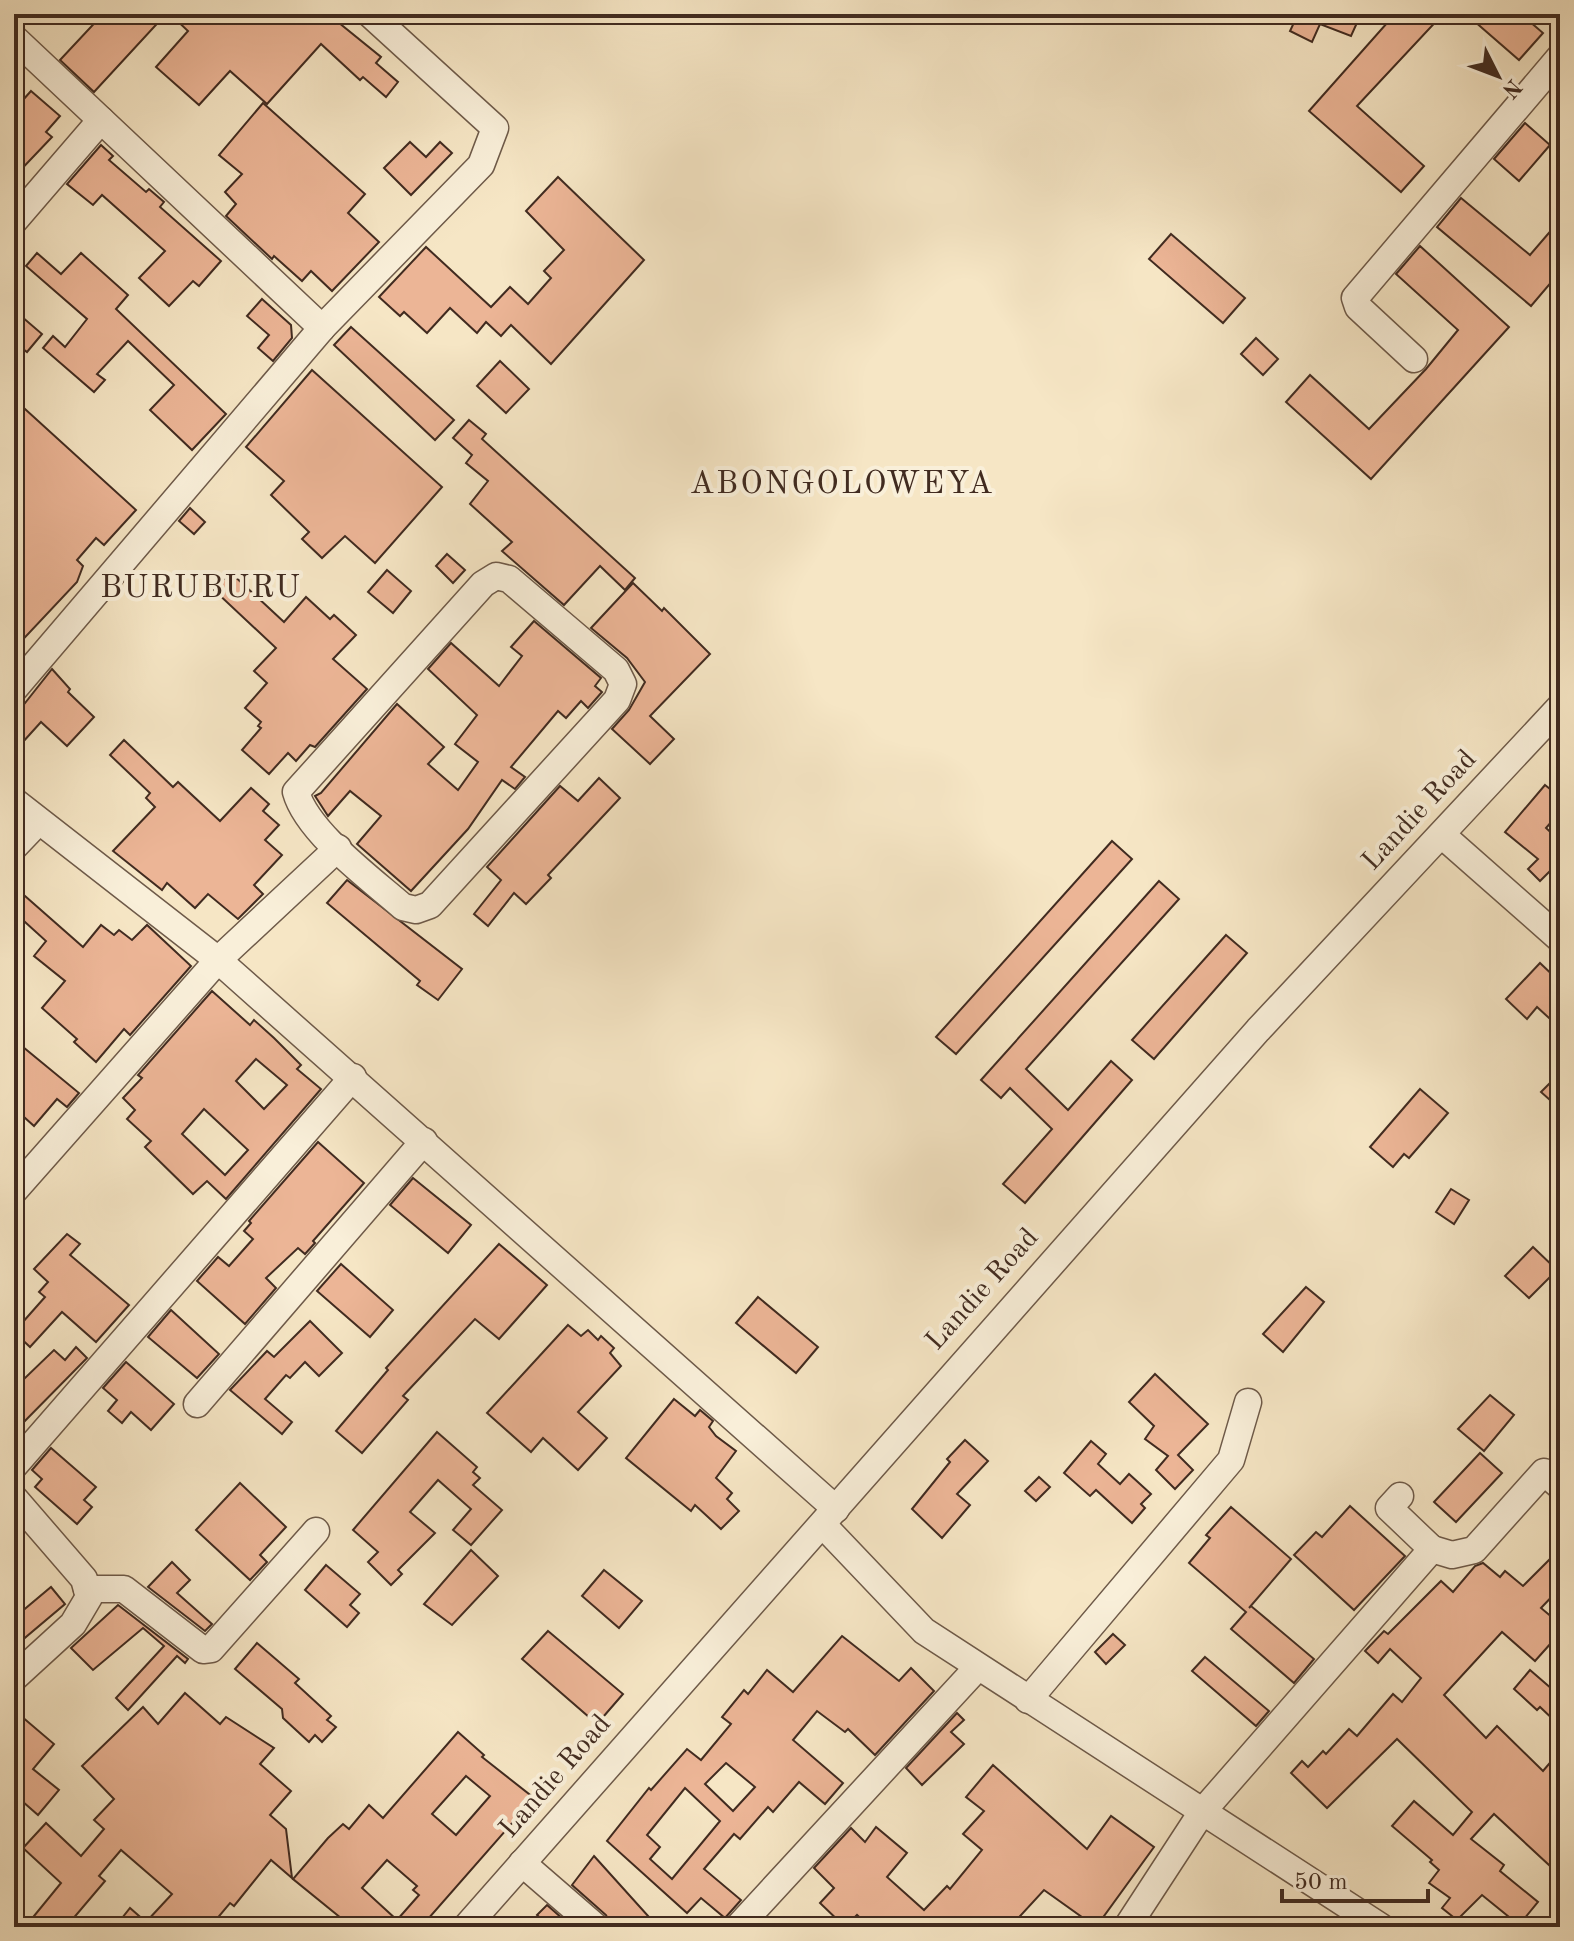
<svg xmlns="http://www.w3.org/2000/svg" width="1574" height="1941" font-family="'Old Standard TT',serif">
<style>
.building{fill:#ecb596;stroke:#412b20;stroke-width:2;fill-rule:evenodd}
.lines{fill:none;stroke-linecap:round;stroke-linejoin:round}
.minor-casing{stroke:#6e5a49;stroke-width:29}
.minor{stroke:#f9efd9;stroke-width:26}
.labels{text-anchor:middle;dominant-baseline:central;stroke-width:8;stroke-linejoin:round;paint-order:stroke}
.street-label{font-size:28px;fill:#412b20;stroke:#f9efd9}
.quarter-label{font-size:32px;letter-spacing:2px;fill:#412b20;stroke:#f9efd9}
</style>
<rect width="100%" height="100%" fill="#f6e6c5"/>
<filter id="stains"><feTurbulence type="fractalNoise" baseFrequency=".0025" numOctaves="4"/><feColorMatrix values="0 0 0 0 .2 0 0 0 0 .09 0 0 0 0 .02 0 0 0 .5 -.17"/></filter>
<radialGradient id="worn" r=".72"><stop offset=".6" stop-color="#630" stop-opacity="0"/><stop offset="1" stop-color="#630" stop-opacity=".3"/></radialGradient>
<g class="building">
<polygon points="103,14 166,14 94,92 60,60"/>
<polygon points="170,14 328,14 381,57 376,63 398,82 386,97 363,77 360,80 321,44 267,104 230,71 199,105 156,67 188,31"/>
<polygon points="1298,14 1361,14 1351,36 1320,24 1312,42 1290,31"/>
<polygon points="1395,14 1443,14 1357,106 1424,166 1401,192 1309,111"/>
<polygon points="1466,14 1521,14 1543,33 1519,60"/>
<polygon points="31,91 60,116 46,132 52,137 14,177 14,110"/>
<polygon points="263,103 365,194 348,213 379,242 332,291 311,271 302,281 274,256 272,259 226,216 236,204 225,192 242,174 219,155"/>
<polygon points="1525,123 1550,145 1519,181 1494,159"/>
<polygon points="410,142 426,157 440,142 452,153 411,195 384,168"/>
<polygon points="101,145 113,156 109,160 146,192 149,189 164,202 160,207 221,261 199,286 193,281 169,306 139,278 165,251 102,195 93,205 67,184"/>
<polygon points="558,177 644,260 551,364 511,325 501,336 486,322 477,333 450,308 427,333 404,312 400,316 379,297 426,247 491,307 510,287 528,304 551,278 544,271 564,250 526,211"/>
<polygon points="1461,198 1530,255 1560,220 1560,272 1531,306 1437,227"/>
<polygon points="1171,234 1245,298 1223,323 1149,259"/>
<polygon points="1420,246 1509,327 1371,479 1286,402 1310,375 1369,429 1426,369 1458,330 1396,274"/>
<polygon points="37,253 61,274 81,253 128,295 116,309 226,414 192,450 150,410 174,385 128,341 97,374 105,380 94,392 43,348 53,336 65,347 87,319 26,266"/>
<polygon points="262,299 291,325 292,338 273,361 258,348 269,335 247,316"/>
<polygon points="14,310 42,334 27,352 14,342"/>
<polygon points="351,327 454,420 435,440 334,345"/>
<polygon points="1256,338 1278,359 1263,375 1241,354"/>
<polygon points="500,361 529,389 506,413 477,386"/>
<polygon points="312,370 442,487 375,563 345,536 322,558 302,539 309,532 271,495 284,481 246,447"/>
<polygon points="14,399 136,510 104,545 96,538 77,560 83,566 77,582 14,649"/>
<polygon points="469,420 486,434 482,439 635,578 625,590 600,566 564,605 502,551 512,542 470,504 488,481 466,463 472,455 453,438"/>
<polygon points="190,508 205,522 194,534 179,521"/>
<polygon points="447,554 465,570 453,583 436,566"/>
<polygon points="387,570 411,591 393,613 368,592"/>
<polygon points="230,572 284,622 306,597 330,619 334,615 356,635 333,659 367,689 315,747 310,745 296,761 288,753 269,774 242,750 261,728 258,726 261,722 245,708 267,683 254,671 276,648 214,590"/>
<polygon points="633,583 662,611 664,608 710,654 650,716 674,739 650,764 612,729 629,710 645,682 627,658 591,628"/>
<polygon points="534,621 601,678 595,686 602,692 588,708 581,701 566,718 558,711 511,767 525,777 515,789 502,780 468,829 411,891 357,844 381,816 350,791 328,816 315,796 321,793 397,704 444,747 428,764 458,790 478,762 455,744 477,715 428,669 451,643 499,686 522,656 511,647"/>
<polygon points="52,669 70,689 68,692 94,717 67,746 41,722 22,743 14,735 14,717"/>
<polygon points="124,740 173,787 178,782 220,821 251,788 269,804 263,811 279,825 265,840 282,855 254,885 263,894 238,919 208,894 195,908 167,883 162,890 113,851 155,807 146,798 150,793 110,755"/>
<polygon points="599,778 620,798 548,875 551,878 526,904 514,893 488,926 474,914 501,880 487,867 560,786 578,801"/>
<polygon points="1545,785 1560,797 1560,812 1546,828 1560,841 1560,861 1540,881 1528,869 1538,859 1505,832"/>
<polygon points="1112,841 1132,859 956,1054 936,1037"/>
<polygon points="347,880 462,969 438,1000 417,985 420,981 327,903"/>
<polygon points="1159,881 1179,899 1026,1069 1068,1110 1111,1061 1132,1080 1025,1203 1003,1184 1052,1129 1010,1088 1001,1098 981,1080"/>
<polygon points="25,896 83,947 101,925 114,935 119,930 132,940 147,925 191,966 130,1035 124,1029 96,1062 74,1042 77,1039 42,1008 65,981 34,956 46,941 14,912"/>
<polygon points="1226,935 1247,953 1154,1059 1132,1040"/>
<polygon points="1540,963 1560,982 1560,1028 1537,1007 1527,1019 1506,999"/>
<path d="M212,991L250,1025L254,1020L274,1038L301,1065L297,1069L321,1089L226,1199L207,1181L193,1194L148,1150L145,1147L151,1141L127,1119L135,1110L123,1098L142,1078L138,1075ZM256,1059L287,1085L264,1109L236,1081ZM204,1109L248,1150L225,1175L182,1134Z"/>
<polygon points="14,1044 21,1050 23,1047 79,1093 67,1107 57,1099 34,1126 14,1108"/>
<polygon points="1560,1073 1560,1109 1541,1092"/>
<polygon points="1420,1089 1448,1113 1409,1158 1404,1154 1393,1167 1370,1147"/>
<polygon points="318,1142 364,1183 313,1241 315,1243 305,1254 298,1248 266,1278 276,1288 245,1324 197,1281 218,1257 229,1266 253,1239 244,1231 251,1223 249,1221"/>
<polygon points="413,1178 471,1225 448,1253 390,1205"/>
<polygon points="1451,1189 1469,1200 1454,1224 1436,1212"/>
<polygon points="67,1234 80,1244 70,1255 129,1305 96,1342 62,1312 30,1347 14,1332 45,1297 39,1292 48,1282 34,1269"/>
<polygon points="499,1244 547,1285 499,1339 475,1319 403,1396 408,1400 362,1453 336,1431 388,1370 386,1368"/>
<polygon points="1533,1247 1557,1270 1529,1298 1505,1276"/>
<polygon points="341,1264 393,1310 370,1337 317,1291"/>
<polygon points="1306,1287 1324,1302 1283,1352 1263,1334"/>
<polygon points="758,1297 818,1347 796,1373 736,1323"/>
<polygon points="171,1310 219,1354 197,1378 148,1337"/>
<polygon points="310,1321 342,1353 319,1376 305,1362 290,1378 286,1375 265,1399 292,1422 282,1434 230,1390 267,1351 274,1357"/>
<polygon points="568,1325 581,1336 588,1330 598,1340 601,1336 614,1348 610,1353 621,1366 578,1412 607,1438 578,1470 543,1438 531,1452 487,1413"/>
<polygon points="76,1347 87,1358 14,1432 14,1373 23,1380 54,1350 65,1360"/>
<polygon points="126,1362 174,1404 151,1430 131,1412 122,1423 108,1411 117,1400 103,1388"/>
<polygon points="1155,1374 1208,1424 1178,1455 1193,1470 1175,1489 1156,1470 1168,1456 1145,1439 1154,1426 1129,1402"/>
<polygon points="1490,1395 1514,1415 1484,1451 1458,1429"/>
<polygon points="674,1399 695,1416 700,1410 713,1421 709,1427 716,1436 736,1451 716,1478 732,1493 727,1499 739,1511 721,1529 695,1505 691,1511 626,1458"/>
<polygon points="437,1432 477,1467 473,1472 480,1478 473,1485 502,1510 471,1545 453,1530 471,1509 438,1480 410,1512 435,1533 398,1570 402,1574 391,1585 368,1562 378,1552 353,1530"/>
<polygon points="965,1440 988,1461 957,1494 970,1505 942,1538 912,1509 950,1462 947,1459"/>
<polygon points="1091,1441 1106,1454 1098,1464 1120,1484 1129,1474 1151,1494 1141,1504 1145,1508 1132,1523 1096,1490 1090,1496 1064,1473"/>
<polygon points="51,1448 96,1487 84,1500 92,1507 77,1524 35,1487 42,1479 32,1470"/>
<polygon points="1480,1453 1502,1473 1456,1522 1434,1502"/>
<polygon points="1039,1477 1050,1487 1036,1501 1025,1491"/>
<polygon points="240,1483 286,1527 260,1555 267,1562 250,1580 196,1530"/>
<polygon points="1350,1506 1405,1556 1354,1610 1294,1555 1316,1532 1322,1537"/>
<polygon points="1231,1507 1291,1559 1249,1608 1251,1606 1314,1659 1294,1683 1231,1629 1246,1612 1189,1563 1210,1538 1206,1535"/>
<polygon points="1560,1549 1560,1588 1541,1608 1560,1624 1560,1633 1535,1661 1502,1632 1444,1695 1486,1738 1497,1726 1543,1771 1560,1751 1560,1853 1549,1865 1494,1814 1471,1839 1504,1865 1500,1871 1538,1902 1519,1925 1482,1895 1457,1920 1442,1908 1450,1898 1429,1883 1439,1870 1430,1862 1432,1860 1392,1826 1414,1801 1453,1835 1472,1812 1397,1739 1327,1808 1291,1773 1302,1761 1308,1767 1323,1751 1326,1754 1349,1729 1357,1736 1393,1694 1402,1702 1421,1678 1390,1649 1378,1663 1365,1651 1384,1631 1388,1634 1441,1581 1453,1592 1475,1566 1483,1563 1500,1577 1505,1571 1523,1586"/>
<polygon points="471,1550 498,1576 452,1625 424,1604"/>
<polygon points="172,1562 190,1580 177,1593 212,1624 205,1631 148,1587"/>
<polygon points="326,1565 360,1594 350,1605 359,1613 347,1627 305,1590"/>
<polygon points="604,1570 642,1601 619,1628 582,1596"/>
<polygon points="51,1587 65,1604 14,1647 14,1618"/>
<polygon points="118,1605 188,1659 185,1663 177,1656 128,1710 116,1698 164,1646 143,1628 93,1670 71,1648"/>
<polygon points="548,1631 623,1694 597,1724 522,1659"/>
<polygon points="1113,1634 1125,1645 1106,1664 1095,1652"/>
<path d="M842,1636L899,1681L911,1668L934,1691L875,1755L848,1729L845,1732L817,1711L793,1740L843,1783L825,1804L799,1782L773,1812L768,1807L740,1839L734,1834L704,1869L741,1900L725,1918L701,1898L687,1913L607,1841L649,1788L651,1790L687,1749L701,1760L731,1724L722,1717L744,1690L748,1694L767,1670L793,1692ZM726,1763L755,1787L733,1811L705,1784ZM685,1788L720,1821L672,1879L650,1859L660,1847L647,1835Z"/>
<polygon points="257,1643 299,1679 295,1683 331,1716 327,1720 336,1727 322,1742 315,1735 309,1742 283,1718 282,1709 235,1669"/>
<polygon points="1205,1657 1269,1711 1256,1726 1192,1671"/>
<polygon points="1530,1670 1560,1696 1560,1726 1540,1707 1537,1710 1514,1689"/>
<polygon points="185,1693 220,1724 226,1717 274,1748 260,1764 291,1791 270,1815 286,1829 292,1878 271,1860 234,1906 230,1903 210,1927 115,1927 130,1908 146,1922 172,1894 121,1850 99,1876 105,1881 66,1927 57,1927 49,1920 43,1927 25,1927 61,1883 23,1848 46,1823 81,1856 104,1829 94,1820 114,1799 82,1766 143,1707 158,1724"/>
<polygon points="14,1710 54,1744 33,1769 59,1790 38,1815 14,1794"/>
<polygon points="957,1713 964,1720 951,1732 964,1744 922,1785 906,1768"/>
<path d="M458,1732L484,1755L482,1757L534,1798L421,1927H352L293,1879L328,1838L343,1824L349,1829L369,1805L383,1818ZM466,1776L490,1796L456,1835L432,1814ZM387,1860L417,1886L413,1890L419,1895L397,1920L362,1888Z"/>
<polygon points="993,1765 1087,1849 1111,1816 1154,1847 1096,1927 1044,1890 1010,1927 870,1927 857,1915 845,1927 820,1903 834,1888 814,1868 851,1828 865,1842 876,1827 907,1853 887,1877 924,1910 947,1886 950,1889 982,1850 963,1834 984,1811 966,1797"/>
<polygon points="594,1856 658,1927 612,1927 606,1915 572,1885"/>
<polygon points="547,1905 572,1927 550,1927 537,1915"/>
</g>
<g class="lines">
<g class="minor-casing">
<g id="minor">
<polyline points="14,38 322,328"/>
<polyline points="14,221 101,120"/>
<polyline points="1414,359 1358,307 1355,298 1560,57"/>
<path d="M496,576L509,579L616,670L623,684L617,700L430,905L416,910L403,907C371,879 307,832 296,792L483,584Z"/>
<polyline points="14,689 322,328 481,165 495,128 370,14"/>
<polyline points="14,801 218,960 836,1509"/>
<polyline points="1442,835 1560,939"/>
<polyline points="14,847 37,823"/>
<polyline points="14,1191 218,960 338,848"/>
<polyline points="197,1404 424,1141"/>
<polyline points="14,1466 353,1077"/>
<polyline points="1400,1496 1389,1508 1432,1549"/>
<polyline points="14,1498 84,1579 89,1597 73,1624 14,1678"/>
<polyline points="823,1525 924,1631 1381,1927"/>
<polyline points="87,1589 124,1589 203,1650 211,1649 316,1531"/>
<polyline points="1028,1700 1231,1460 1248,1402"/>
<polyline points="522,1863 596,1927"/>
<polyline points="466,1927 1258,1030 1560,707"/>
<polyline points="738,1927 978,1667"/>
<polyline points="1127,1927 1202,1812 1432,1549 1452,1555 1474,1550 1544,1472 1560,1486"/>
</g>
</g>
<use href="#minor" class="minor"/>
</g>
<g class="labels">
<g class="street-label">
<text transform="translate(1420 811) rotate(-47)">Landie Road</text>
<text transform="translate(983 1290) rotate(-48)">Landie Road</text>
<text transform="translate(556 1777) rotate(-49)">Landie Road</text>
</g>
<g class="quarter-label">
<text x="842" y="485">ABONGOLOWEYA</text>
<text x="201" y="589">BURUBURU</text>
</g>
</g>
<rect width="1574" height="1941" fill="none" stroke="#f6e6c5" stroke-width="48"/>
<rect x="16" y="16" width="1542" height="1909" fill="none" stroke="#412b20" stroke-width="4"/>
<rect x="24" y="24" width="1526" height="1893" fill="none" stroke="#412b20" stroke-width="2"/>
<g transform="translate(1498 76) rotate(132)" stroke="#f9efd9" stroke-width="6" paint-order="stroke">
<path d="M0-6L14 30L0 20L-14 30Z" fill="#412b20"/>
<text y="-12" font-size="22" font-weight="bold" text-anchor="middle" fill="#412b20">N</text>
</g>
<path d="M1282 1889v12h146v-12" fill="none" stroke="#412b20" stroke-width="4"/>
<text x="1294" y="1889" font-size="24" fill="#412b20" stroke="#f9efd9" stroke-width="6" paint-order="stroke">50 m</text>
<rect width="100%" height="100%" filter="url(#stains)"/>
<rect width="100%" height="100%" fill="url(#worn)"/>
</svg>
